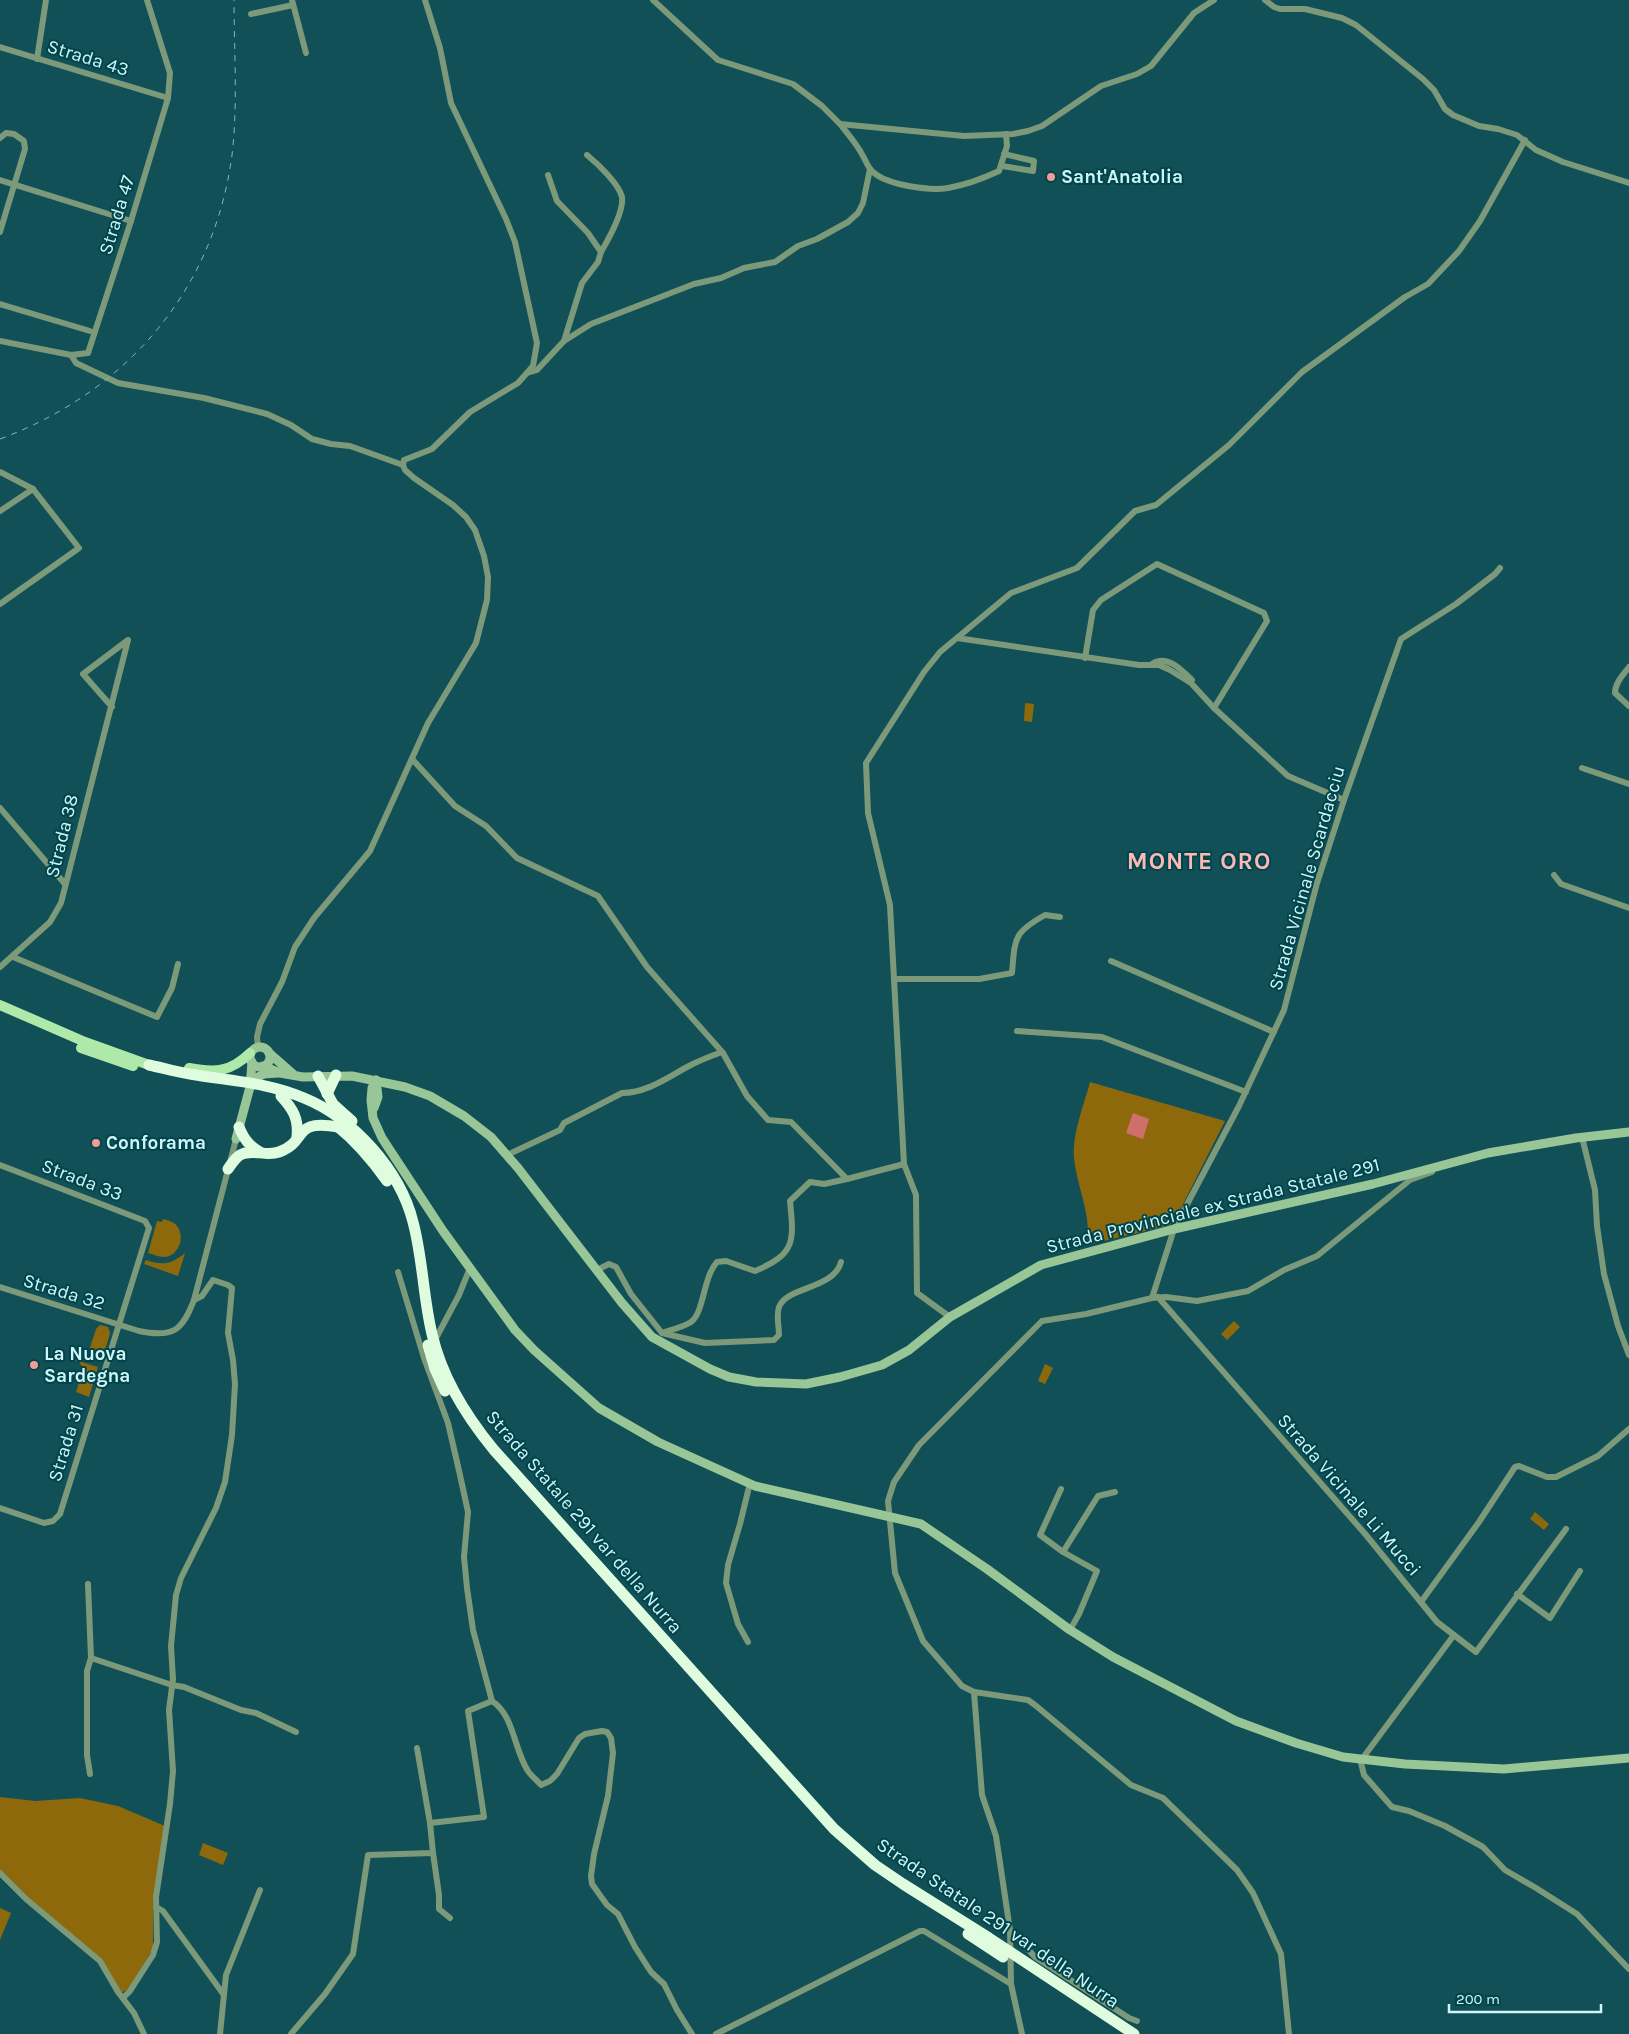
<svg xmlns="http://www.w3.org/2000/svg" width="1629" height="2034" font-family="Karla,sans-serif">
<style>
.green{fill:#8e690c}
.water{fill:#cf6f6c}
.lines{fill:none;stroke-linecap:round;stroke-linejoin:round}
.street{stroke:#7c997a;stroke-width:6}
.secondary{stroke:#99c696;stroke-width:9}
.primary{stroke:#aee9aa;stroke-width:10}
.highway{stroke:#e0fcde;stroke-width:11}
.rail{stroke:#87b6ba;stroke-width:1;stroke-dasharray:6 6;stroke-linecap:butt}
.poi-dot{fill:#f59b97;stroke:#00454b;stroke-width:2}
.labels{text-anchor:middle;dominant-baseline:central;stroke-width:4;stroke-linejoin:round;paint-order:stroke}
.street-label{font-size:19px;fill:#d0f5f8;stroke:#00454b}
.poi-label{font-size:19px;font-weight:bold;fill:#d0f5f8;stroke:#00454b;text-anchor:start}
.district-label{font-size:24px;font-weight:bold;letter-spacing:1px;fill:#fcb8b4;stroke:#00454b}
</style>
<rect width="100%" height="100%" fill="#105056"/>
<g class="green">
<polygon points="1025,703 1034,704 1032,722 1024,721"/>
<path d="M1090,1082L1225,1121L1180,1210L1170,1225L1087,1245C1092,1215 1077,1188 1074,1158C1072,1134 1084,1105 1090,1082Z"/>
<path d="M163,1219C168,1220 174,1222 177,1226C186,1237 178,1257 164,1257C158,1257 153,1254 148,1253L157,1221L162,1222Z"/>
<path d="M185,1253L178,1276L144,1264L146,1260C162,1266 172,1264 185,1253Z"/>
<polygon points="1234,1321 1240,1327 1227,1340 1221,1334"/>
<polygon points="100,1325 108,1327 110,1333 102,1361 87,1357 96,1329"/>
<polygon points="75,1360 98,1367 89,1397 76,1392 83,1369 79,1361 74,1361"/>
<polygon points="1045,1364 1053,1368 1045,1384 1038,1381"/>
<polygon points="1535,1512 1549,1524 1544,1530 1530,1519"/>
<polygon points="0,1797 35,1801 80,1798 118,1806 165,1826 153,1903 153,1948 130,1989 120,1993 99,1959 0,1875"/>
<polygon points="203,1843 228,1853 223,1865 199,1855"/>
<polygon points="0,1908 11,1913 0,1940"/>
</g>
<polygon class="water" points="1133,1113 1149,1119 1143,1139 1126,1133"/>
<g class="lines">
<g class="street">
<polyline points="292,0 306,53"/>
<polyline points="653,0 718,60 793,84 822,106 840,124 964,136 1013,134 1028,131 1042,126 1101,86 1137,74 1151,66 1194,13 1214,0"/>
<polyline points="1265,0 1274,7 1280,9 1305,9 1342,18 1356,25 1423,79 1434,90 1445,109 1453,115 1479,126 1498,129 1517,135 1536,150 1563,162 1629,183"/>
<polyline points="251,14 293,5"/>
<polyline points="0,47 168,98"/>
<polyline points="37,59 46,0"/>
<path d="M840,124C848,134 857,144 863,156C866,161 868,168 873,172C887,185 929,191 948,188C965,185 984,178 999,171L1007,146L1006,134"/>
<polyline points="0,138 6,133 14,134 24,141 25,149 0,232"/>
<path d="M587,155C598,164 619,184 622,197C624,211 608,240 601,252"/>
<polyline points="1002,166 1033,171 1034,161 1004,154"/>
<polyline points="548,175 557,201 588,233 601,252 598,262 582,283 564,341"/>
<polyline points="0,180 131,221"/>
<polyline points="0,304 90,331"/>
<polyline points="0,341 71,355 88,353 131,221 168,98 170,73 147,0"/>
<polyline points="71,355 76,363 118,383 204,398 267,414 291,425 312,439 331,444 350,446 403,465"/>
<polyline points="527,373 537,370 564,341 591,324 694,284 721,278 744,268 775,262 798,246 817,239 848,222 858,213 863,203 870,169"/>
<polyline points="403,465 404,460 432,449 470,412 518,383 533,366 537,343 515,242 506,219 451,103 440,48 425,0"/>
<polyline points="0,472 33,489"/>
<polyline points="0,511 33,489 79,548 0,604"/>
<polyline points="957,638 1139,665 1159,665 1170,670 1191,683 1214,708 1288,776 1344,800"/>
<polyline points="1085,658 1093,610 1101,600 1157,564 1264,613 1267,621 1214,708"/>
<path d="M1152,664C1167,654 1182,670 1192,680"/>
<path d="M1629,667C1623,675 1615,683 1615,693L1629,706"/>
<polyline points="412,759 455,806 486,826 517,858 598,896 647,967 723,1053 747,1096 768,1120 791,1122 847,1179 904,1164"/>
<polyline points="1582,768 1629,784"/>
<polyline points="0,808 65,884"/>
<polyline points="1554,875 1561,884 1629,908"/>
<polyline points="13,957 157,1017 172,988 178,964"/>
<polyline points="1111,961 1274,1032"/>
<polyline points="0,967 50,922 61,903 128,640 83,674 112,707"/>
<path d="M894,979H979L1012,973C1015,938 1013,933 1045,915L1060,917"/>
<polyline points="1017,1031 1102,1037 1246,1092"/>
<polyline points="258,1047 257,1037 260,1024 282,982 295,947 314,918 370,851 428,723 476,643 487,600 488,577 484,556 475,530 466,517 453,505 414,478 405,470 403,465"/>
<polyline points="1582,1137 1595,1190 1597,1226 1604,1274 1618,1326 1629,1355"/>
<path d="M507,1155L560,1130L564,1123L622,1093C647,1093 668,1077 689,1066C700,1060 711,1056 722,1052"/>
<polyline points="0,1165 145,1221 149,1228 60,1514 53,1521 44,1523 0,1508"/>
<path d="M597,1270L609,1264L616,1267L631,1294L662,1333L705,1343L774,1340L779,1335C779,1326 776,1315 779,1307C787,1286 833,1290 841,1262"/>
<polyline points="398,1272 424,1358 448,1423 460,1475 468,1512 464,1557 467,1588 473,1630 492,1701"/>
<path d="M0,1287L139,1331C173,1338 182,1331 194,1300L236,1139"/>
<polyline points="1158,1297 1366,1535 1437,1622 1476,1652 1566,1529"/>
<polyline points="1152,1298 1174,1229 1239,1106 1284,1010 1317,883 1344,800 1401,639 1456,604 1495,574 1500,568"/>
<polyline points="950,1317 917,1293 916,1195 904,1164 890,905 868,813 866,763 924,672 940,652 1011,593 1077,568 1135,511 1156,505 1229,445 1302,372 1405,297 1428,284 1459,251 1480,221 1525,140"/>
<path d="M662,1333C671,1330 683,1327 691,1322C704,1313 703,1277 717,1262L726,1261L755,1271C796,1254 794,1241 790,1201L810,1182L824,1184L847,1179"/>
<polyline points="435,1340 459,1295 470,1268"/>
<polyline points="1061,1489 1040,1535 1063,1552 1097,1571 1079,1614 1070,1630"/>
<polyline points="1063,1552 1098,1496 1115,1492"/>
<polyline points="88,1584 91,1658 87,1671 87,1755 90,1774"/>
<polyline points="1517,1594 1550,1618 1580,1571"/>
<polyline points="1421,1602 1479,1522 1515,1467 1519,1466 1547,1477 1556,1477 1598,1456 1629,1429"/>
<polyline points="748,1642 738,1624 726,1583 728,1565 740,1524 750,1483"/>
<polyline points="91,1658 172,1685 184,1687 241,1710 256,1713 296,1732"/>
<polyline points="974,1692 982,1795 996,1836 1010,1930 1011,1984 1022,2034"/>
<path d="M492,1701C514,1715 514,1750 528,1771C531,1776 537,1780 541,1785L550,1781L557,1774L579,1738L585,1734L602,1731L607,1732L611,1738L613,1753L608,1796L594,1854L591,1876L592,1884L607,1905L618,1914L635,1947L651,1972L664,1984L677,2010L692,2034"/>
<polyline points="417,1748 430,1823"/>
<polyline points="1360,1759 1364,1775 1392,1807 1409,1811 1445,1826 1483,1847 1505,1870 1536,1888 1577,1914 1629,1969"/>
<polyline points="1362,1759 1454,1635"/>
<polyline points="433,1853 439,1895 439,1909 450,1918"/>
<polyline points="0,1873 26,1899 100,1961 118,1992 134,2013 144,2034"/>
<polyline points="156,1907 163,1911 224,1995"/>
<polyline points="1010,1930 1035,1957 1129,2018 1137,2021"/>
<polyline points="123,1998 130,1991 153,1955 157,1942 156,1897 170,1804 173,1771 169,1710 173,1679 171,1646 176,1595 181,1578 216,1508 225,1482 232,1435 235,1384 233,1360 228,1333 232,1288 228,1285 213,1280 202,1296 194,1300"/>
<polyline points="220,2034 226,1975 260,1890"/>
<polyline points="291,2034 325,1994 353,1954 368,1855 433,1853 430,1823 484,1817 468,1711 492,1701"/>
<polyline points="716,2034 920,1931 924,1931 1011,1984"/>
<polyline points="1289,2034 1281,1954 1253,1893 1237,1870 1163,1798 1131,1785 1035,1705 1028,1700 974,1692 962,1686 923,1641 895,1573 888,1501 894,1482 919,1445 1042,1321 1086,1314 1152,1298 1166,1297 1197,1301 1248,1291 1284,1270 1317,1256 1410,1180 1432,1172"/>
</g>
<g class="secondary">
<circle cx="260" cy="1057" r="10"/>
<polyline points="269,1053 293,1074"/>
<polyline points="263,1066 280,1073 303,1077 352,1076 405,1087 430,1096 464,1116 491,1137 518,1168 622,1303 652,1337 710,1369 729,1377 756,1382 806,1384 840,1377 882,1365 909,1350 950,1317 1041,1265 1174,1229 1373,1184 1488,1153 1576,1138 1629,1132"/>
<polyline points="256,1078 264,1074 278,1073"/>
<polyline points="376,1080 372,1088 371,1100 373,1118 382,1138 443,1231 515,1330 534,1350 599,1408 658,1442 755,1486 921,1524 987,1569 1070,1630 1113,1657 1236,1721 1296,1743 1343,1757 1405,1764 1504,1769 1629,1758"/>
<polyline points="374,1108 378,1097 376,1080"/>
<polyline points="236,1139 250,1087 252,1062"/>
</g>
<g class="primary">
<polyline points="0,1005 85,1042 149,1065"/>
<polyline points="81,1048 133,1066"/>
<path d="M189,1068C216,1073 230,1072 250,1053"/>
</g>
<g class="highway">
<path d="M149,1065C163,1068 176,1072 190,1074C229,1081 267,1082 304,1098C353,1118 400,1170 413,1222C423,1259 423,1297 432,1334C442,1378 466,1416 494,1450L834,1829L875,1865L903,1884L989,1938L1134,2034"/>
<polyline points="318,1076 333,1104 352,1121"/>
<polyline points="327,1094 336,1075"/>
<path d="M281,1096C293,1109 299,1119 297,1137"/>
<path d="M337,1126C357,1142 372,1160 387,1181"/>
<path d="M239,1127C244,1139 249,1146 260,1152"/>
<path d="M228,1169C231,1165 235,1158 240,1155C252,1148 266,1157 279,1152C309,1141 291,1119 338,1127"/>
<polyline points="428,1345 435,1369 445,1391"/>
<polyline points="968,1934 1003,1957"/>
</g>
<path class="rail" d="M0,439C126,392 214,291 232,155C238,104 234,51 234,0"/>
</g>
<g class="poi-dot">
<circle cx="1051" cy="177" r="5"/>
<circle cx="96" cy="1143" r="5"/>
<circle cx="34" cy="1365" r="5"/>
</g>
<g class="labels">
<g class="street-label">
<text transform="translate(88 58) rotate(17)">Strada 43</text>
<text transform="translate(117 215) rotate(-73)">Strada 47</text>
<text transform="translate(62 836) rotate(-76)">Strada 38</text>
<text transform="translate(1307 878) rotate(-74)">Strada Vicinale Scardacciu</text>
<text transform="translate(82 1180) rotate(21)">Strada 33</text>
<text transform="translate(1213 1206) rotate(-14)">Strada Provinciale ex Strada Statale 291</text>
<text transform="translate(64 1292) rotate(17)">Strada 32</text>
<text transform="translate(66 1443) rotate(-73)">Strada 31</text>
<text transform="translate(1349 1495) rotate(49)">Strada Vicinale Li Mucci</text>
<text transform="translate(584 1522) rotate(49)">Strada Statale 291 var della Nurra</text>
<text transform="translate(998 1923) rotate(34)">Strada Statale 291 var della Nurra</text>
</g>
<g class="poi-label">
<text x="1061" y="177">Sant'Anatolia</text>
<text x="106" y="1143">Conforama</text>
<text x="44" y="1354">La Nuova<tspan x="44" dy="22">Sardegna</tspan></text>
</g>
<g class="district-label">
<text x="1199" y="861">MONTE ORO</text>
</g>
</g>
<path d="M1449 2004v8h152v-8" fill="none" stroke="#d0f5f8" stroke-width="2.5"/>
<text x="1456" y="2004" font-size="15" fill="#d0f5f8" stroke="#00454b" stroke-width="4" paint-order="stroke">200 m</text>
</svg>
